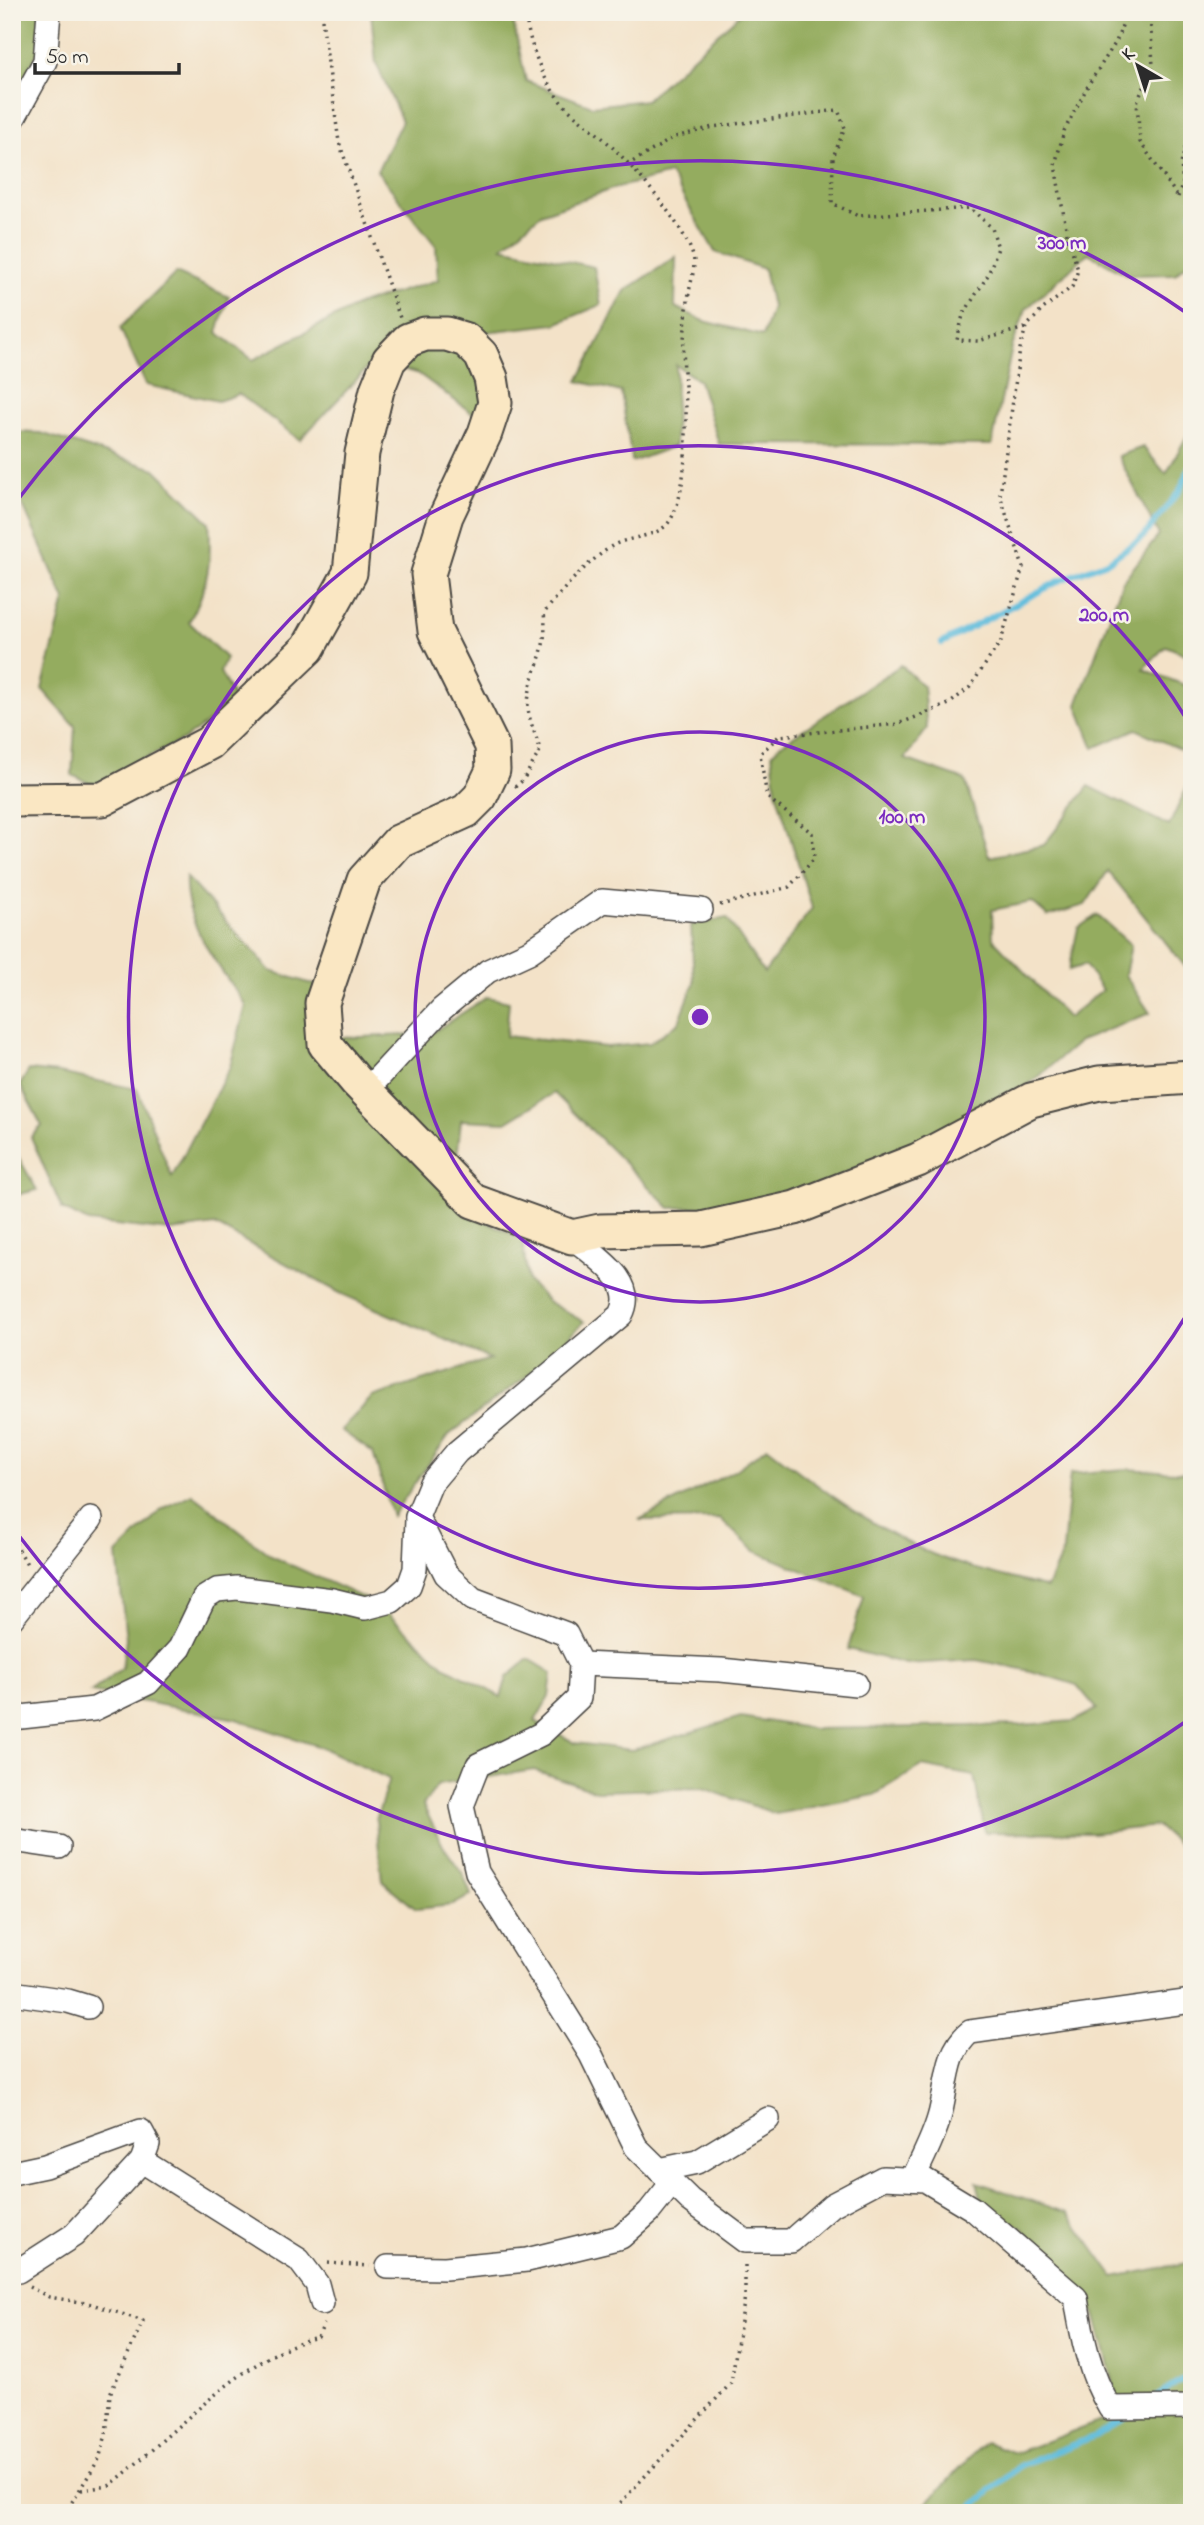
<svg xmlns="http://www.w3.org/2000/svg" width="1204" height="2525" font-family="'Indie Flower',sans-serif">
<style>
.forest{fill:#94ac5e;stroke:#606c44;stroke-width:2}
.lines{fill:none;stroke-linecap:round;stroke-linejoin:round}
.stream{stroke:#5dbcdc;stroke-width:6}
.street-casing{stroke:#494643;stroke-width:26}
.secondary-casing{stroke:#494643;stroke-width:37}
.path{stroke:#494643;stroke-width:3.5;stroke-dasharray:2 5;stroke-linecap:butt}
.street{stroke:#fff;stroke-width:23}
.secondary{stroke:#fae7c3;stroke-width:33}
.ring{fill:none;stroke:#7b2cbf;stroke-width:3.5}
.centre{fill:#7b2cbf;stroke:#f7f3e8;stroke-width:3.5}
.ring-label{font-size:21px;text-anchor:middle;font-weight:bold;fill:#7b2cbf;stroke:#f7f3e8;stroke-width:5;stroke-linejoin:round;paint-order:stroke}
</style>
<rect width="100%" height="100%" fill="#f7f3e8"/>
<filter id="ink" filterUnits="userSpaceOnUse"><feTurbulence type="fractalNoise" baseFrequency=".0143" numOctaves="2"/><feDisplacementMap in="SourceGraphic" scale="14" xChannelSelector="R" yChannelSelector="G"/><feConvolveMatrix kernelMatrix="1 2 1 2 8 2 1 2 1" color-interpolation-filters="sRGB"/></filter>
<filter id="wash" filterUnits="userSpaceOnUse"><feTurbulence type="fractalNoise" baseFrequency=".00686" numOctaves="4" result="noise"/><feDisplacementMap in="SourceGraphic" scale="28" xChannelSelector="R" yChannelSelector="G"/><feGaussianBlur stdDeviation="1.57" result="paint"/><feColorMatrix in="noise" values="0 0 0 0 0 0 0 0 0 0 0 0 0 0 0 0 0 1.4 0 .05"/><feComposite in="paint" operator="in"/></filter>
<g filter="url(#wash)">
<rect width="100%" height="100%" fill="#f3e2c8"/>
<g class="forest">
<polygon points="12,12 39,12 39,50 12,101"/>
<polygon points="371,12 511,12 526,81 592,106 646,100 742,12 1192,12 1192,260 1175,274 1128,275 1088,253 1026,309 1012,347 992,445 719,444 699,381 676,365 675,446 632,462 621,392 578,381 625,291 676,257 675,307 704,321 763,336 772,307 764,269 715,252 670,174 615,188 541,214 502,247 594,267 601,305 555,324 477,333 484,395 476,416 419,374 374,361 300,440 239,394 218,401 146,385 120,328 176,273 229,297 217,332 253,360 360,304 438,280 436,246 377,171 402,121 376,63"/>
<path d="M12,432L41,433L155,469L209,522C212,560 208,588 189,622L226,658L220,672L236,702L183,740L118,772L97,787L72,775L75,726L42,689L65,600L12,481Z"/>
<polygon points="1188,434 1192,436 1192,657 1166,646 1143,669 1192,688 1192,755 1136,729 1094,748 1077,705 1123,581 1159,535 1118,456 1143,447 1166,474"/>
<path d="M901,665L923,686L927,729L905,759L965,780L989,857L1044,845L1089,786L1169,826L1192,776V975L1108,871L1085,905L1048,916L1032,902L992,910L993,939L1068,1018L1102,990L1085,965L1069,970L1078,928L1097,915L1131,945L1125,975L1150,1013L1080,1041L1009,1101L914,1152L784,1197L734,1206L670,1208L554,1093L506,1122L461,1120L456,1167L476,1216L522,1239L528,1281L547,1301L584,1322L544,1363L449,1435L392,1516L373,1453L341,1430L372,1397L490,1359L340,1293L215,1225L171,1231L88,1222L62,1209L31,1137L42,1126L20,1085L29,1070L59,1073L137,1089L172,1177L230,1067L246,1005C220,968 183,924 186,877L271,971L318,986L315,1039L430,1034L487,997L509,1002L506,1036L607,1047L650,1043L679,1022L694,983L691,925L727,918L764,973L812,908L776,791L772,754L780,745Z"/>
<polygon points="12,1146 37,1190 20,1194 12,1204"/>
<path d="M767,1447C815,1484 867,1524 923,1550C962,1568 1006,1576 1047,1588L1063,1551L1070,1474L1125,1469L1192,1473V1857L1157,1826L1093,1833L985,1832L974,1776L922,1766L874,1795L776,1814L703,1788L597,1791L534,1770L438,1785L423,1805L443,1846L463,1874L471,1895L453,1905L416,1909L382,1881L376,1820L389,1779L323,1748L236,1719L91,1692L122,1668L126,1639L117,1554L162,1509L192,1494L271,1556L377,1604L446,1667L501,1697L507,1677L529,1659L552,1673L549,1697L535,1721L575,1743L632,1750L741,1717L814,1729L1021,1725L1074,1721L1097,1709L1077,1685L1031,1671L976,1660L906,1664L848,1649L864,1596L755,1551L720,1519L639,1520L734,1471Z"/>
<polygon points="977,2182 1068,2213 1114,2277 1192,2262 1192,2513 917,2513 985,2442 1015,2453 1115,2416 1113,2381 1095,2314 1068,2277 1022,2228 983,2206"/>
</g>
<g class="lines">
<g class="stream">
<polyline points="1192,212 1192,213"/>
<polyline points="942,643 1061,580 1109,561 1144,536 1180,490 1192,463"/>
<polyline points="1153,2399 1192,2374"/>
<polyline points="965,2513 1021,2465 1095,2436 1127,2416"/>
</g>
</g>
</g>
<g filter="url(#ink)">
<g class="lines">
<g class="street-casing">
<g id="street">
<polyline points="12,121 45,61 49,12"/>
<polyline points="366,1091 442,1009 488,971 529,952 602,901 701,910"/>
<path d="M572,1237C595,1257 639,1281 621,1315L457,1452L431,1483L417,1517L446,1574L473,1599L566,1634L581,1664L579,1698L541,1734L478,1765L462,1806L477,1872L591,2055L636,2147L690,2200L745,2241H791L832,2205L883,2178L925,2180L973,2209L1076,2298C1082,2337 1089,2373 1110,2408L1192,2407"/>
<polyline points="12,1618 91,1519"/>
<polyline points="581,1664 721,1670 856,1684"/>
<polyline points="12,1718 94,1709 148,1683 180,1648 204,1598 217,1590 237,1588 332,1600 365,1608 392,1601 409,1586 415,1569 417,1519"/>
<polyline points="12,1840 59,1847"/>
<polyline points="12,1993 68,2001 88,2007"/>
<polyline points="142,2161 299,2260 317,2284 322,2303"/>
<polyline points="659,2170 697,2162 768,2119"/>
<polyline points="12,2173 45,2166 141,2131 148,2144 142,2161 74,2235 18,2271"/>
<path d="M913,2179C922,2159 933,2139 939,2118C948,2089 944,2053 970,2032L1192,2001"/>
<polyline points="388,2267 445,2268 527,2260 621,2237 649,2212 672,2183"/>
</g>
</g>
<g class="secondary-casing">
<polyline id="secondary" points="12,800 103,799 209,743 308,648 350,573 362,453 377,390 389,360 408,340 425,334 447,334 466,340 481,355 491,378 495,403 485,433 446,516 428,574 435,631 492,746 493,770 480,797 466,811 398,842 364,880 322,1003 325,1044 356,1081 473,1201 572,1237 600,1231 701,1229 795,1208 918,1160 1031,1100 1099,1083 1192,1077"/>
</g>
<g class="path">
<polyline points="321,12 339,142 400,318"/>
<polyline points="1150,12 1153,67 1137,102 1140,142 1178,197"/>
<polyline points="627,165 675,137 713,127 838,110 845,128 833,157 832,203 858,216 970,208 992,228 998,248 988,275 963,315 957,340 978,341 1025,328"/>
<polyline points="1178,197 1183,182 1181,164 1192,122"/>
<path d="M515,787L523,780L540,751C537,736 527,718 528,703C531,669 549,652 544,613C563,589 586,563 612,546C628,536 658,538 669,522C690,493 687,407 684,371C682,345 686,318 689,292C691,282 696,265 693,256C684,224 632,165 607,142C593,129 576,118 563,104C542,81 529,43 525,12"/>
<polyline points="720,905 789,887 814,859 812,833 767,797 760,754 779,736 898,724 949,704 970,687 1001,641 1023,567 1000,495 1020,349 1026,327 1043,309 1072,287 1078,270 1067,234 1055,165 1064,131 1090,82 1116,42 1127,12"/>
<polyline points="12,1537 28,1566"/>
<polyline points="328,2263 370,2266"/>
<polyline points="29,2287 49,2297 92,2304 143,2321 110,2394 106,2435 99,2459 65,2513"/>
<path d="M81,2490L109,2486C170,2439 243,2354 318,2337L324,2324"/>
<polyline points="611,2513 731,2383 745,2296 745,2261"/>
</g>
<use href="#street" class="street"/>
<use href="#secondary" class="secondary"/>
</g>
</g>
<g class="ring">
<circle cx="700" cy="1017" r="285"/>
<path d="M1189 1311A571 571 0 1 1 1189 723"/>
<path d="M1191 1718A856 856 0 0 1 16 1532M16 502A856 856 0 0 1 1191 316"/>
</g>
<circle cx="700" cy="1017" r="10" class="centre"/>
<g class="ring-label">
<text x="1062" y="249">300 m</text>
<text x="1104" y="621">200 m</text>
<text x="902" y="823">100 m</text>
</g>
<rect width="1204" height="2525" fill="none" stroke="#f7f3e8" stroke-width="42"/>
<g transform="translate(1138 66) rotate(321)" stroke="#f7f3e8" stroke-width="5" paint-order="stroke">
<path d="M0-5L12 26L0 18L-12 26Z" fill="#2b2b2b"/>
<text y="-10" font-size="19" font-weight="bold" text-anchor="middle" fill="#2b2b2b">K</text>
</g>
<path d="M35 63v10h144v-10" fill="none" stroke="#2b2b2b" stroke-width="3.5"/>
<text x="46" y="63" font-size="21" fill="#2b2b2b" stroke="#f7f3e8" stroke-width="5" paint-order="stroke">50 m</text>
</svg>
